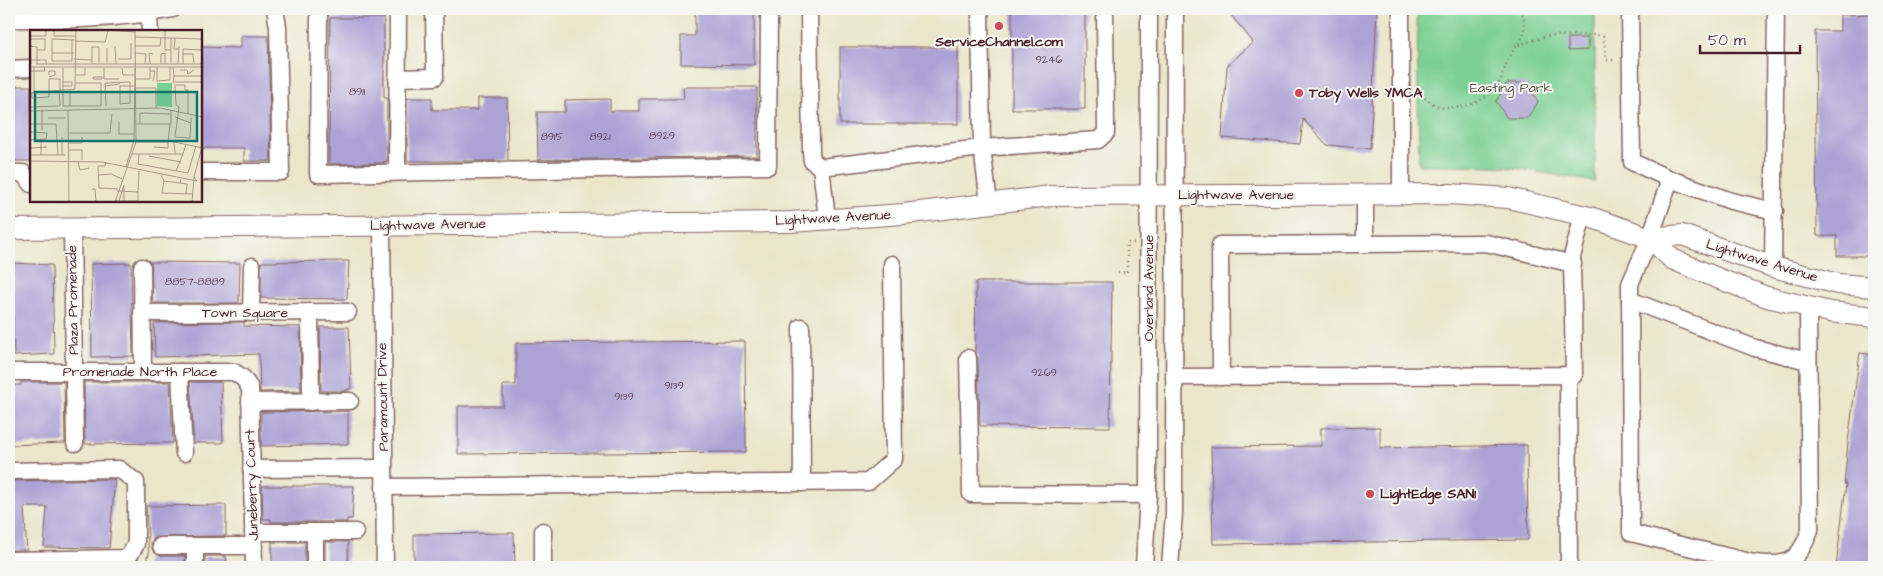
<svg xmlns="http://www.w3.org/2000/svg" width="1883" height="576" font-family="'Architects Daughter',sans-serif">
<style>
.green{fill:#7dd093;stroke:#64785f}
.building{fill:#ada2d5}
.lines{fill:none;stroke-linecap:round;stroke-linejoin:round}
.minor-casing{stroke:#826563;stroke-width:19}
.major-casing{stroke:#826563;stroke-width:22}
.path{stroke:#826563;stroke-width:2.5;stroke-dasharray:1 4;stroke-linecap:butt}
.minor{stroke:#fff;stroke-width:16}
.major{stroke:#fff;stroke-width:20}
.poi-dot{fill:#d1495b;stroke:#f6f6f2;stroke-width:2}
.labels{text-anchor:middle;dominant-baseline:central;stroke-width:4;stroke-linejoin:round;paint-order:stroke}
.number-label{font-size:11px;fill:#634056}
.poi-label{font-size:14px;font-weight:bold;fill:#4a1f2b;stroke:#f6f6f2;text-anchor:start}
.park-label{font-size:14px;fill:#59544a;stroke:#f6f6f2}
.street-label{font-size:14px;fill:#4a1f2b;stroke:#f6f6f2}
.inset-road{fill:none;stroke:#ab968a;stroke-width:1}
.view{fill:#0f766e;fill-opacity:0.15;stroke:#0f766e;stroke-width:2.5}
.inset-edge{fill:none;stroke:#4a1f2b;stroke-width:2.5}
</style>
<rect width="100%" height="100%" fill="#f6f6f2"/>
<filter id="ink" filterUnits="userSpaceOnUse"><feTurbulence type="fractalNoise" baseFrequency=".02" numOctaves="2"/><feDisplacementMap in="SourceGraphic" scale="10" xChannelSelector="R" yChannelSelector="G"/><feConvolveMatrix kernelMatrix="1 2 1 2 8 2 1 2 1" color-interpolation-filters="sRGB"/></filter>
<filter id="wash" filterUnits="userSpaceOnUse"><feTurbulence type="fractalNoise" baseFrequency=".0096" numOctaves="4" result="noise"/><feDisplacementMap in="SourceGraphic" scale="20" xChannelSelector="R" yChannelSelector="G"/><feGaussianBlur stdDeviation="1.12" result="paint"/><feColorMatrix in="noise" values="0 0 0 0 0 0 0 0 0 0 0 0 0 0 0 0 0 1.4 0 .05"/><feComposite in="paint" operator="in"/></filter>
<g filter="url(#wash)">
<rect width="100%" height="100%" fill="#ebe6ca"/>
<polygon class="green" points="1417,9 1595,9 1595,182 1521,169 1494,166 1419,165"/>
<g id="blocks">
<g class="building">
<polygon points="695,9 754,9 754,65 681,64 681,36 695,36"/>
<rect x="1012" y="9" width="73" height="100"/>
<polygon points="1226,9 1377,9 1370,149 1327,145 1303,119 1300,144 1222,138 1227,66 1253,42"/>
<polygon points="1874,14 1874,256 1837,256 1837,236 1817,236 1815,31 1840,31 1840,15"/>
<polygon points="330,18 384,18 384,98 387,98 387,161 384,161 384,163 329,164"/>
<polygon points="241,36 268,36 271,161 244,161 244,148 201,148 201,47 241,48"/>
<polygon points="1568,38 1588,38 1588,50 1568,51"/>
<rect x="840" y="47" width="118" height="77"/>
<polygon points="1507,83 1526,83 1538,102 1527,118 1507,118 1496,101"/>
<rect x="9" y="86" width="22" height="75"/>
<polygon points="683,87 757,87 757,156 538,160 537,112 565,112 565,100 610,99 610,111 639,111 639,99 684,99"/>
<polygon points="407,98 432,98 432,110 478,110 478,98 507,98 508,161 407,161"/>
<polygon points="349,261 347,299 261,298 261,262"/>
<polygon points="151,262 240,263 239,303 153,303"/>
<polygon points="12,263 52,265 54,354 14,356"/>
<polygon points="131,263 133,356 92,357 91,264"/>
<polygon points="976,282 1112,282 1110,427 980,426 978,358 975,351"/>
<polygon points="244,322 244,326 300,327 301,391 260,392 259,354 155,357 154,323"/>
<polygon points="320,327 349,327 351,389 347,389 347,391 321,391"/>
<polygon points="745,341 746,452 458,454 458,406 503,406 503,385 516,385 516,343"/>
<polygon points="1860,353 1874,355 1874,567 1836,567 1846,484 1844,484 1848,442"/>
<polygon points="21,382 64,382 65,443 9,445 9,385 21,385"/>
<polygon points="84,382 170,382 173,443 85,444"/>
<polygon points="190,382 221,382 223,443 194,443"/>
<polygon points="348,411 348,444 261,446 261,412"/>
<polygon points="1380,427 1380,448 1527,445 1528,540 1213,544 1211,447 1321,446 1321,428"/>
<polygon points="115,479 109,548 44,547 47,507 24,507 27,550 9,550 9,481"/>
<polygon points="262,486 354,486 352,519 347,519 347,522 271,522 271,519 263,519"/>
<polygon points="226,505 226,536 156,537 152,541 151,546 153,551 161,556 185,556 185,567 147,567 147,556 149,556 146,506"/>
<polygon points="514,533 515,567 414,567 414,534"/>
<rect x="272" y="542" width="33" height="25"/>
<rect x="325" y="542" width="23" height="25"/>
<polygon points="205,556 226,556 227,567 205,567"/>
</g>
</g>
</g>
<g filter="url(#ink)">
<use href="#blocks" fill-opacity="0" stroke="#826563" stroke-width="1"/>
<g class="lines">
<g class="minor-casing">
<g id="minor">
<polyline points="148,9 150,31"/>
<polyline points="319,9 318,174 768,166 769,9"/>
<polyline points="809,9 811,152 812,161 821,167"/>
<polyline points="980,9 982,148 1098,140 1106,133 1105,9"/>
<polyline points="1401,9 1401,194"/>
<path d="M1630,9L1632,162L1670,179L1650,238L1630,284L1631,533L1754,563C1787,567 1799,562 1810,530L1808,307"/>
<path d="M9,19C64,20 119,20 173,9"/>
<polyline points="9,69 31,68"/>
<polyline points="397,78 435,77 434,9"/>
<polyline points="201,172 281,172 278,27 275,9"/>
<polyline points="397,172 398,9"/>
<polyline points="9,173 23,173 31,184"/>
<polyline points="1670,179 1731,201 1775,211"/>
<polyline points="1365,194 1365,244"/>
<polyline points="827,219 821,167 982,148 989,203"/>
<polyline points="382,226 385,567"/>
<polyline points="72,228 75,443"/>
<polyline points="142,267 143,372"/>
<polyline points="1773,267 1776,9"/>
<polyline points="1630,300 1755,348 1808,361"/>
<polyline points="310,312 311,402"/>
<polyline points="142,313 348,312"/>
<polyline points="251,313 252,266"/>
<polyline points="801,327 802,483"/>
<polyline points="968,358 971,494 1148,495"/>
<polyline points="9,372 234,372 243,378 250,388 254,567"/>
<polyline points="180,372 184,453"/>
<polyline points="1174,377 1574,375 1572,257 1583,215"/>
<polyline points="1221,377 1220,245 1486,243 1573,264"/>
<polyline points="250,402 350,401"/>
<polyline points="251,469 384,468"/>
<polyline points="9,471 119,469 136,482 136,544 128,558 9,560"/>
<polyline points="384,487 868,482 894,459 892,264"/>
<polyline points="253,532 355,532"/>
<polyline points="161,546 254,546"/>
<polyline points="195,546 195,567"/>
<polyline points="315,567 315,532"/>
<polyline points="543,567 543,531"/>
<polyline points="1144,567 1148,495 1149,9"/>
<polyline points="1170,567 1174,513 1175,9"/>
<polyline points="1566,567 1569,564 1568,375"/>
</g>
</g>
<g class="major-casing">
<g id="major">
<polyline points="9,229 791,222 903,214 1051,196 1450,194 1508,198 1590,217 1650,238 1672,259 1717,278 1767,297 1830,312 1874,317"/>
<polyline points="1650,238 1682,235 1773,267 1838,284 1874,287"/>
</g>
</g>
<g class="path">
<polyline points="1519,45 1547,36 1596,35 1603,36 1607,60 1617,60"/>
<path d="M1415,95C1425,96 1427,100 1435,105C1442,109 1453,108 1461,107C1472,105 1484,99 1492,92C1504,81 1503,66 1511,54C1516,46 1525,37 1525,27C1525,21 1523,13 1519,9"/>
<polyline points="1118,272 1127,273 1127,243 1135,243"/>
</g>
<use href="#minor" class="minor"/>
<use href="#major" class="major"/>
</g>
</g>
<g class="poi-dot">
<circle cx="999" cy="26" r="5"/>
<circle cx="1299" cy="93" r="5"/>
<circle cx="1370" cy="494" r="5"/>
</g>
<g class="labels">
<g class="number-label">
<text x="1049" y="59">9246</text>
<text x="357" y="91">8911</text>
<text x="662" y="135">8929</text>
<text x="552" y="136">8915</text>
<text x="600" y="136">8921</text>
<text x="195" y="281">8857-8889</text>
<text x="1044" y="372">9269</text>
<text x="674" y="385">9139</text>
<text x="624" y="396">9139</text>
</g>
<g class="poi-label">
<text x="999" y="42" text-anchor="middle">ServiceChannel.com</text>
<text x="1309" y="93">Toby Wells YMCA</text>
<text x="1380" y="494">LightEdge SAN1</text>
</g>
<g class="park-label">
<text x="1511" y="88">Easting Park</text>
</g>
<g class="street-label">
<text x="1236" y="195">Lightwave Avenue</text>
<text transform="translate(833 218) rotate(-3)">Lightwave Avenue</text>
<text transform="translate(428 225) rotate(-1)">Lightwave Avenue</text>
<text transform="translate(1762 261) rotate(17)">Lightwave Avenue</text>
<text transform="translate(1149 288) rotate(-90)">Overland Avenue</text>
<text transform="translate(73 300) rotate(-91)">Plaza Promenade</text>
<text x="245" y="313">Town Square</text>
<text x="140" y="372">Promenade North Place</text>
<text transform="translate(383 397) rotate(-91)">Paramount Drive</text>
<text transform="translate(252 485) rotate(-92)">Juneberry Court</text>
</g>
</g>
<g transform="translate(30 30)">
<rect width="172" height="172" fill="#ebe6ca"/>
<path d="M127,53H142V77L127,76Z" fill="#7dd093"/>
<path class="inset-road" d="M24,0V6H46M78,0L105,2M135,0V20H141M0,6H16V0M105,7L173,9M145,8L144,19H149M45,11L75,12L78,1M0,16L1,34M85,16L86,34M105,16H130L131,8M77,18V34M7,20H15V9H0V16L7,17V34M22,23H44M105,23L116,24L115,34M153,24H163L164,34M44,29L62,30M88,29H101V13M0,30H16V34M22,31V9L45,10M22,31H42V9M6,34H173M62,34V17H69V34M120,34L119,23L123,24M131,34V24L135,23V34M141,34V8M148,34L149,16M153,34V19L173,20M0,37H173M127,37V51L140,50V37M143,37L144,46H173M33,38V56H42V52H33M74,38V49H89M92,38L93,45H104M150,40H157L158,44L164,40M0,41H15L14,37M120,41H125L123,51M19,45V41H25V45L19,47M46,45H55V38M144,46L143,52H173M63,47H72V49H63ZM106,49H120V37M33,56V76H71V53H46M75,56L90,54M100,56H90V74L100,73V56H104M106,58H126V78M0,63L45,59L46,0M2,63V68L19,67V49H30V60M4,63V37M40,76V60M76,76L75,53L100,52V56M0,77L30,76L29,61M0,81L130,78L173,87M12,81V100M38,81L39,172M158,84V60H155V55H145L146,75L149,77L145,107L160,108L161,88M145,87L161,93M18,88H35M89,92V104H104M0,94H26L28,125M106,94H141V80M110,94V83L140,84M0,102L17,103L16,109L0,110M38,103H80L82,84M11,109V125M106,112H138L140,94M39,113H52V107M124,117L138,118V112M0,118L17,117M39,120H52V130M102,124H153L156,114M109,124L108,134L158,143L166,116M145,124L144,112L173,118M0,125H35M32,125V107M119,126L151,132M0,131L72,132L167,151L164,147M48,132L50,140L59,138M76,132L75,136H68L69,158L88,159M96,137L104,110L105,38M146,141L153,124M69,145L81,144L92,149M131,145L134,151L132,163L162,164M134,151L150,153L151,149M150,153L157,154L156,164M62,159H65L66,172M108,162L109,141M85,171H108V162L87,161M89,171L94,155V171M85,172L106,112L105,0M162,172L164,147L173,113"/>
<path class="view" d="M5,62H167V111H5Z"/>
<rect width="172" height="172" class="inset-edge"/>
</g>
<rect width="1883" height="576" fill="none" stroke="#f6f6f2" stroke-width="30"/>
<path d="M1700 45v8h100v-8" fill="none" stroke="#4a1f2b" stroke-width="2.5"/>
<text x="1708" y="45" font-size="15" fill="#4a1f2b" stroke="#f6f6f2" stroke-width="4" paint-order="stroke">50 m</text>
</svg>
